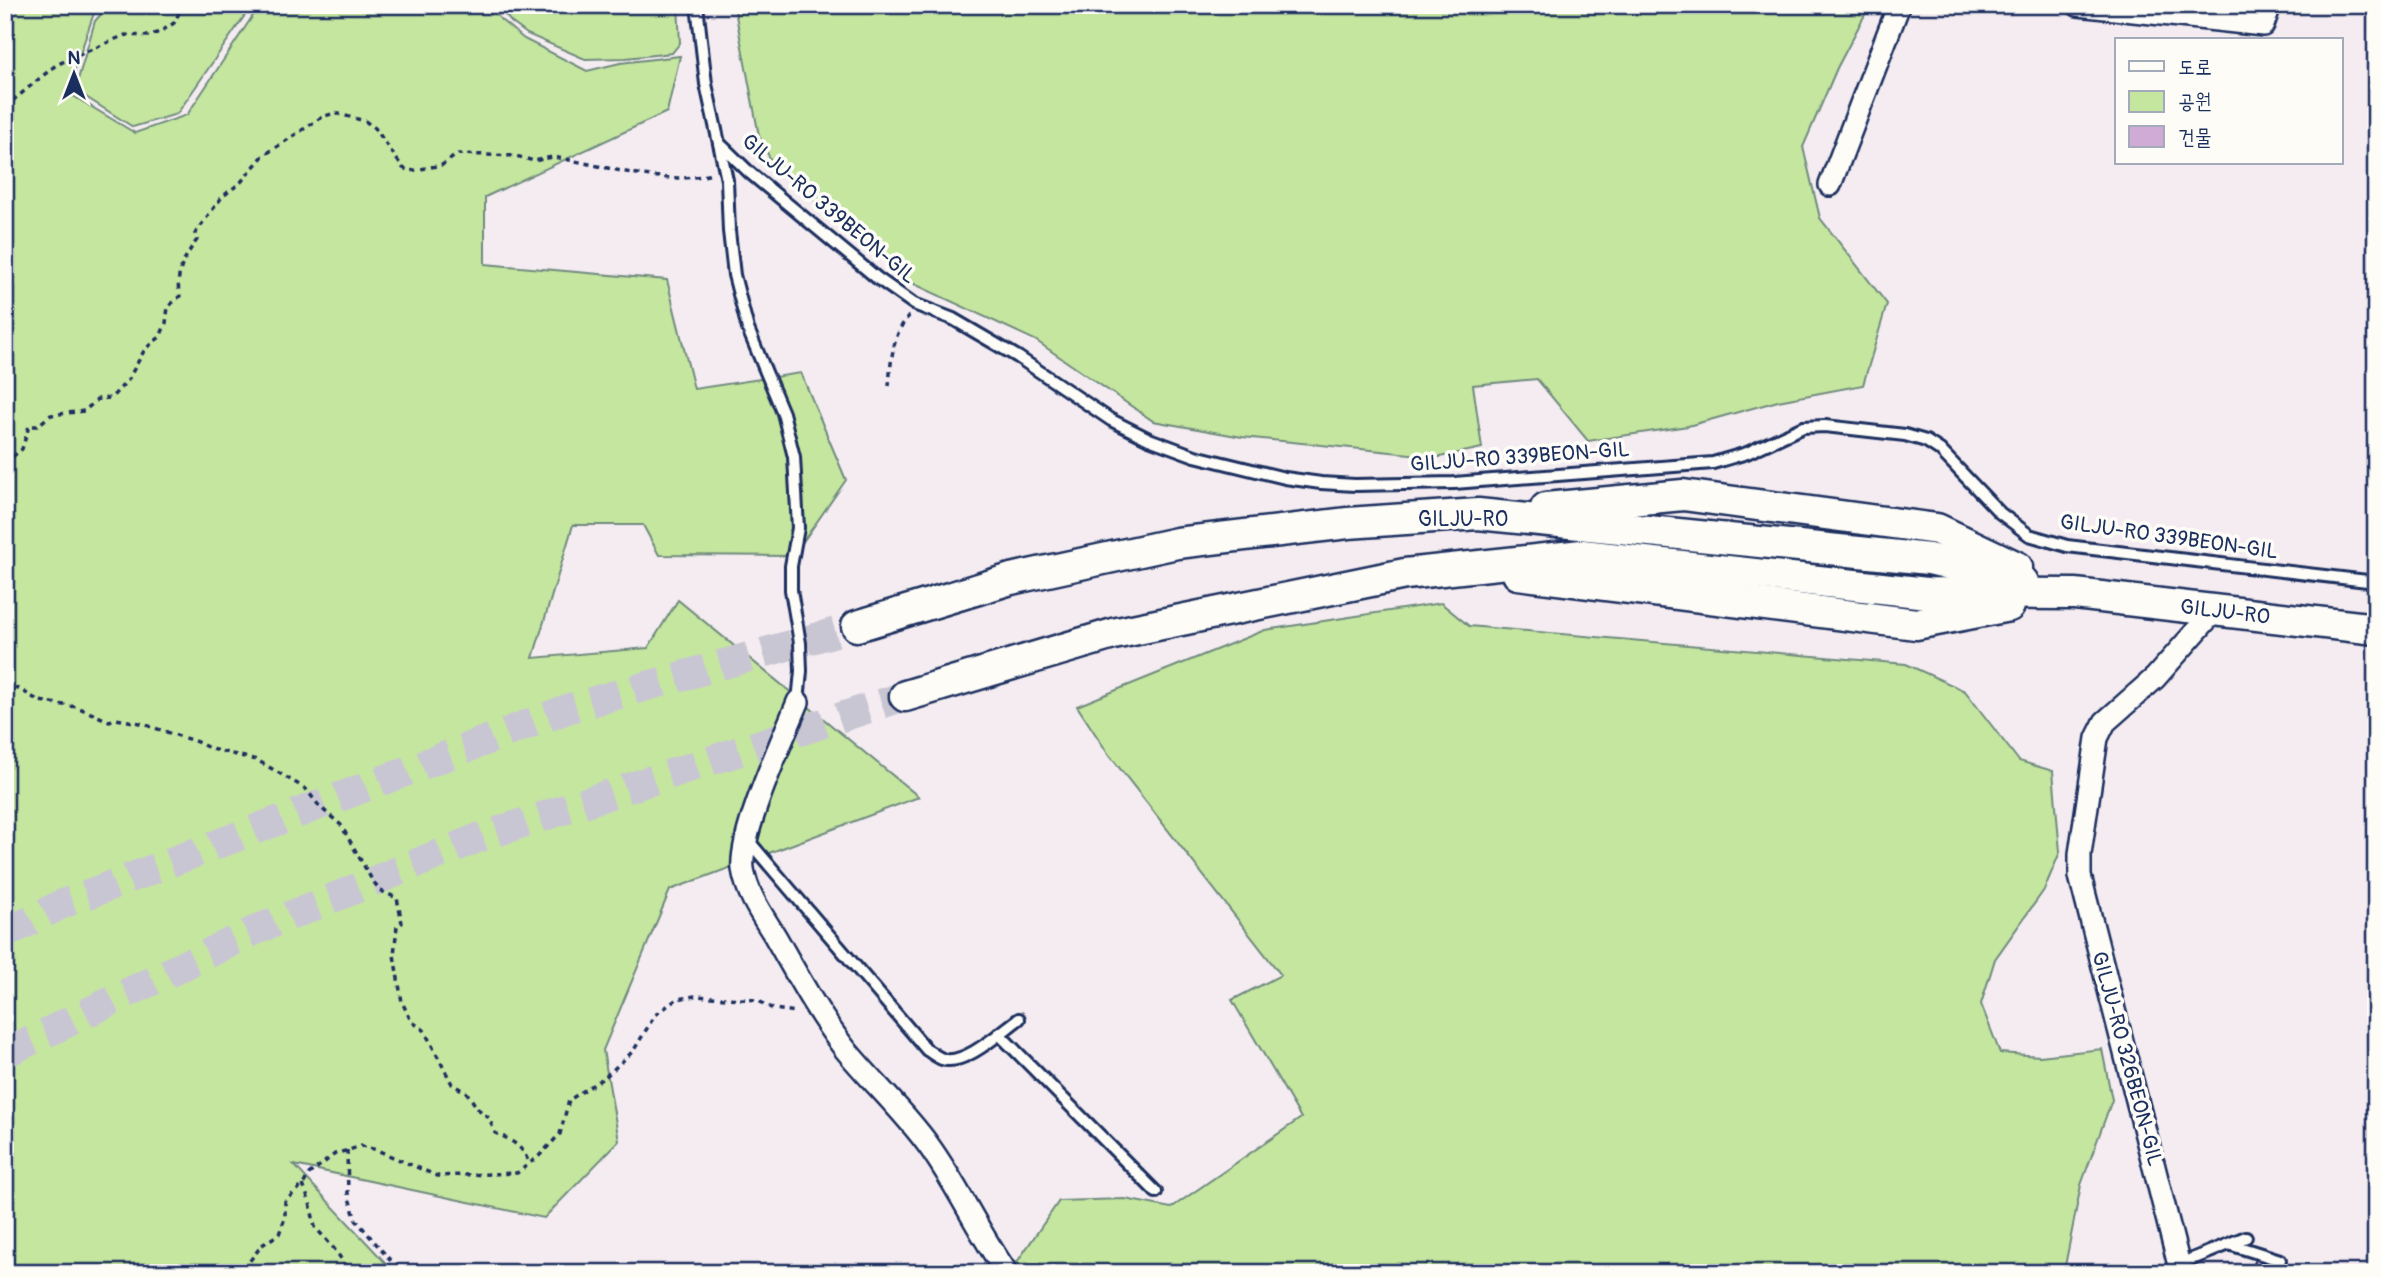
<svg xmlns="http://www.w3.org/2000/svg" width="2381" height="1278" font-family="Pangolin,'Poor Story',sans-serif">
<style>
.green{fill:#c5e69f;stroke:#708a7e;stroke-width:2}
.building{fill:#cfabd5;stroke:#1b2f5e;stroke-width:2}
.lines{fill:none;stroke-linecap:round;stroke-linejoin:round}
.secondary-tunnel{stroke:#c9c6d3;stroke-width:30;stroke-dasharray:30 15;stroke-linecap:butt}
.lane-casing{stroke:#1b2f5e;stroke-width:16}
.street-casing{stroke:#1b2f5e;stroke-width:26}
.secondary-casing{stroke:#1b2f5e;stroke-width:35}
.path{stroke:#1b2f5e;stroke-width:3.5;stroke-dasharray:5 5;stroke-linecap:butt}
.lane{stroke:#fdfcf7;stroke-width:10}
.street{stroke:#fdfcf7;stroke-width:21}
.secondary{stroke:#fdfcf7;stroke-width:30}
.labels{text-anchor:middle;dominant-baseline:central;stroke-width:7;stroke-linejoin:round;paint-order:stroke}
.street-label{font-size:21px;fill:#1b2f5e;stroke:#fdfcf7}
</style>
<rect width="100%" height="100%" fill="#f4ecf0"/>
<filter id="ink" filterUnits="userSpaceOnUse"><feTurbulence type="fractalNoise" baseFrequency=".0143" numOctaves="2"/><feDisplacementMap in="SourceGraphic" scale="14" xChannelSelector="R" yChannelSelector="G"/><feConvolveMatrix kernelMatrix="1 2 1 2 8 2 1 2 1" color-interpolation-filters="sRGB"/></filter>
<g filter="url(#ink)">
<g class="green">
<polygon points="5,5 101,5 94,13 67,92 135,133 187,115 260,5 489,5 501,20 524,39 587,71 620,63 680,56 667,112 485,197 485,264 667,280 694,389 801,373 846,480 793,556 659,555 643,525 573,525 533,658 648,648 678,600 919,797 670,890 603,1050 619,1141 544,1218 294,1165 395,1273 5,1273"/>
<polygon points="109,5 252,5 177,114 133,127 75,90 95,21"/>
<polygon points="497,5 678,5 680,43 672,53 626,58 585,59 527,34 511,22"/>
<polygon points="734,5 1870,5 1837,68 1803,147 1820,218 1887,304 1863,385 1778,401 1688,426 1588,441 1537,379 1473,385 1482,448 1440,457 1242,437 1153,421 1035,340 914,284 837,218 776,171 759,136"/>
<polygon points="1441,603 1469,626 1906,664 1965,691 2019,761 2053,771 2060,852 2044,890 1995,959 1981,1004 2000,1053 2040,1056 2102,1049 2112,1100 2081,1185 2065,1266 2060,1273 1022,1273 1015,1265 1059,1201 1125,1199 1171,1208 1301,1118 1232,1000 1281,975 1107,752 1077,706 1265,630"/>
</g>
<polygon class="building" points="2255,1259 2287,1273 2249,1273"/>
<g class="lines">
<g class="secondary-tunnel">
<polyline points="5,934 60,905 570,708 857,626"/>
<polyline points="5,1053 258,929 478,838 905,696"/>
</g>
<g class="lane-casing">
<g id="lane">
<polyline points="697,5 706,84 727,180 729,231 734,275 748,329 783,413 794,457 798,528 791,566 791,590 800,643 801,671 798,702"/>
<polyline points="719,143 750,173 877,278 914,304 953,319 1018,357 1111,420 1149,439 1195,456 1285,478 1321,483 1355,485 1454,483 1713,463 1747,453 1803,427 1825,426 1905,435 1926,441 1940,450 2000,513 2029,535 2067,546 2376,582"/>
<path d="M747,839L927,1050C932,1053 937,1057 942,1059C964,1067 1002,1031 1019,1019"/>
<polyline points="999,1034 1156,1192"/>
<polyline points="2229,1244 2280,1260"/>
<polyline points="2180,1264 2246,1237"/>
</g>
</g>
<g class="street-casing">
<g id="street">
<polyline points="2078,5 2263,25 2270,5"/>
<polyline points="1830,185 1899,5"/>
<path d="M798,702C783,739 739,834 743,869C747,894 762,915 775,936C797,975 818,1014 845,1049C872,1082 904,1111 929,1146C958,1186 978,1232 1007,1273"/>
<polyline points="2181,1273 2080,876 2080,854 2097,738 2105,722 2155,678 2215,610"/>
</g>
</g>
<g class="secondary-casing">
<g id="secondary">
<polyline points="1546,508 1683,495 1937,529 2017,567"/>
<polyline points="1518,574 1916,624 2009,606"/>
<polyline points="857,626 1011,579 1177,543 1348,523 1478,514 1929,559 2023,582"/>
<polyline points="905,696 1113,634 1405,574 1582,555 1927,593 2075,594 2376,629"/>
</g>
</g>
<g class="path">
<polyline points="5,107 56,65 125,35 148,36 160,32 174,23 183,5"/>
<path d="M889,386C891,362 892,334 909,316"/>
<path d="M5,463L22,449L29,426H37L51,415L84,411L98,399L111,398L128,380L145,349L160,337L166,323L168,307L180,296C174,275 185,256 197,240L195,234L198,229L222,197L241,182L263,156L322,117L335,113L365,121L375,128L403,168L410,171L442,165L458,154L516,156L534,161L552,157C603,164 660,187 712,174"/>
<path d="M5,684L21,690L39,701L77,707L109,721L116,719L140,723L197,742L211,749L257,760L306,789L320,807L341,825L372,880L381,891L397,898L402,923L397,926L394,955L402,1002L411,1021L424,1030L452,1084L467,1093L478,1109L489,1118L495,1133C512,1140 524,1147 529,1164"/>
<polyline points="347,1150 348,1195 356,1220 401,1273"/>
<polyline points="303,1185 310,1203 315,1227 336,1251 345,1265 345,1273"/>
<polyline points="215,1273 242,1271 262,1245 279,1234 285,1218 285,1201 303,1185 309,1174 335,1154 362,1146 377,1150 437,1176 517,1173 539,1156 560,1134 569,1100 605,1077 627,1057 634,1050 655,1015 677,999 695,996 757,1000 773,1009 797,1012"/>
</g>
<use href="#lane" class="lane"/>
<use href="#street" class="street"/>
<use href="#secondary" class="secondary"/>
</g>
</g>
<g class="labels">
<g class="street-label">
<text transform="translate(829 209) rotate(40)">GILJU-RO 339BEON-GIL</text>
<text transform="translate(1520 457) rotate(-4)">GILJU-RO 339BEON-GIL</text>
<text x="1463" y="519">GILJU-RO</text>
<text transform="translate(2169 537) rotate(8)">GILJU-RO 339BEON-GIL</text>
<text transform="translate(2225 612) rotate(7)">GILJU-RO</text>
<text transform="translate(2127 1059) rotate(75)">GILJU-RO 326BEON-GIL</text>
</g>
</g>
<rect width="2381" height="1278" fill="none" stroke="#fdfcf7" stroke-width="28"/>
<rect x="14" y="14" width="2353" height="1250" fill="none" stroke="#1b2f5e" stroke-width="2.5" filter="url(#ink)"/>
<rect x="2115" y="38" width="228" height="126" fill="#fdfcf7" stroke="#a3aaba" stroke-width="2"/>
<rect x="2129" y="61" width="35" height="10" fill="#fdfcf7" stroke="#a3aaba" stroke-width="2"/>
<text x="2178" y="74" font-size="21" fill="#1b2f5e">도로</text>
<rect x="2129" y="91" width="35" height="21" fill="#c5e69f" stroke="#a3aaba" stroke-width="2"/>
<text x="2178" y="108" font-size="21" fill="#1b2f5e">공원</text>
<rect x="2129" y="126" width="35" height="21" fill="#cfabd5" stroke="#a3aaba" stroke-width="2"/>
<text x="2178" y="144" font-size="21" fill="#1b2f5e">건물</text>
<g transform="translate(74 74)" stroke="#fdfcf7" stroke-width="5" paint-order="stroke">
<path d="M0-5L12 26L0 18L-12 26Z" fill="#1b2f5e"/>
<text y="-10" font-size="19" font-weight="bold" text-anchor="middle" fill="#1b2f5e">N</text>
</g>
</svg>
